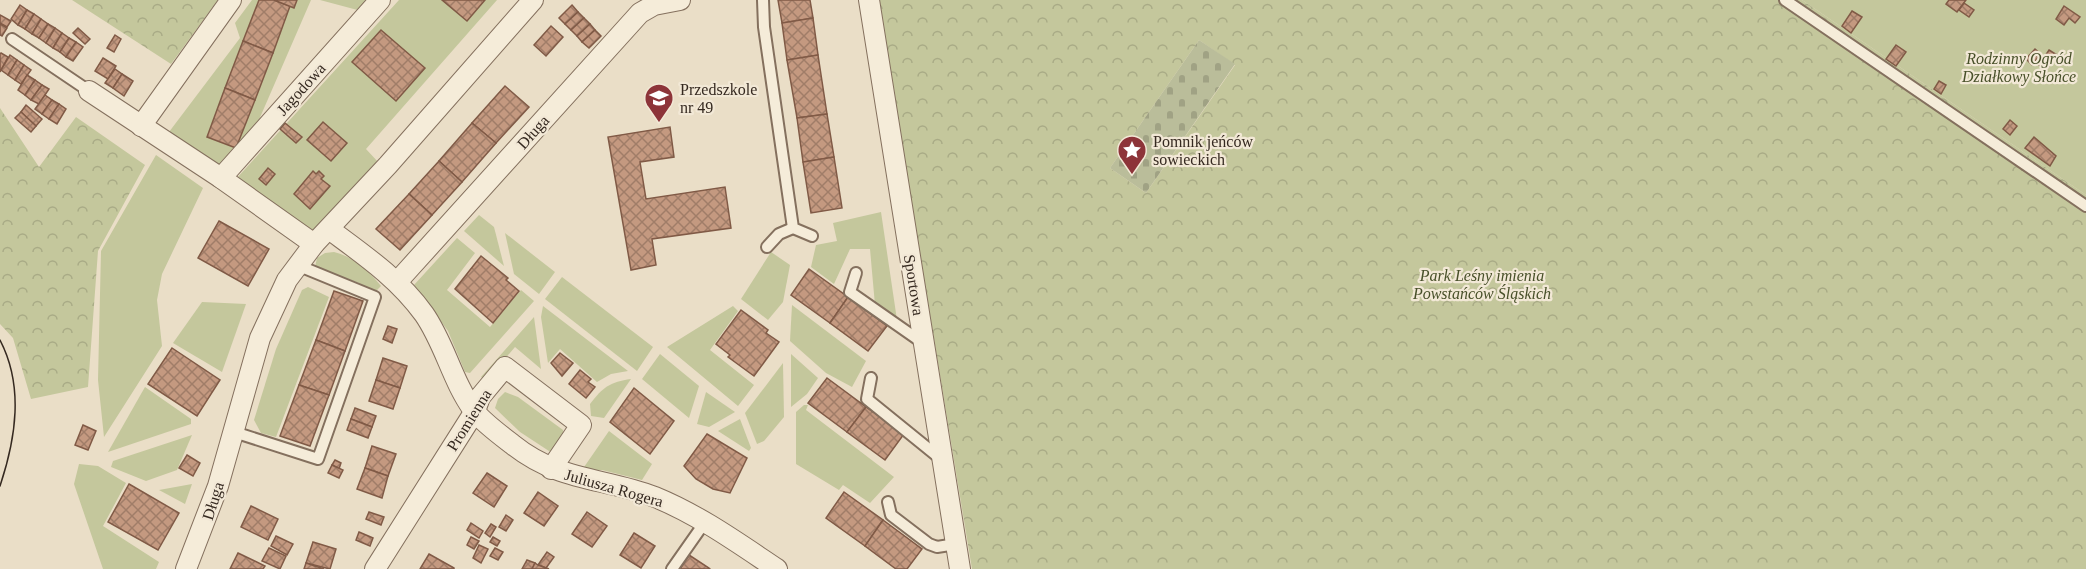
<svg xmlns="http://www.w3.org/2000/svg" width="2086" height="569" font-family="Georgia,serif">
<style>
.green{fill:#c4c79c}
.forest{fill:url(#forest-crowns);fill-rule:evenodd}
.cemetery{fill:url(#cemetery-stones)}
.building{fill:url(#building-cross-hatch);stroke:#805a46;stroke-width:1.5}
.lines{fill:none;stroke-linecap:round;stroke-linejoin:round}
.service-casing{stroke:#84705e;stroke-width:14}
.minor-casing{stroke:#84705e;stroke-width:22}
.service{stroke:#f5ecd9;stroke-width:10}
.minor{stroke:#f5ecd9;stroke-width:20}
.tram{stroke:#352920;stroke-width:1.5}
.labels{text-anchor:middle;dominant-baseline:central;stroke-width:4.5;stroke-linejoin:round;paint-order:stroke}
.park-label{font-size:16px;font-style:italic;fill:#485029;stroke:#f2e8d6}
.street-label{font-size:16px;fill:#352920;stroke:#f2e8d6}
.poi-label{font-size:16px;fill:#352920;stroke:#f2e8d6;text-anchor:start}
</style>
<defs>
<pattern id="forest-crowns" width="20" height="18" patternUnits="userSpaceOnUse" patternTransform="scale(1.5)"><rect width="20" height="18" fill="#c4c79c"/><path d="M2 6a3 3 0 1 1 6 0M12 15a3 3 0 1 1 6 0" fill="none" stroke="#a9ab86"/></pattern>
<pattern id="cemetery-stones" width="16" height="16" patternUnits="userSpaceOnUse" patternTransform="scale(1.5)"><rect width="16" height="16" fill="#babd9a"/><path d="M2 7V4a2 2 0 0 1 4 0v3zM10 15v-3a2 2 0 0 1 4 0v3z" fill="#a0a284"/></pattern>
<pattern id="building-cross-hatch" width="8" height="8" patternUnits="userSpaceOnUse" patternTransform="scale(1.5)"><rect width="8" height="8" fill="#c49980"/><path d="M0 0l8 8M0 8l8-8" fill="none" stroke="#a07d68"/></pattern>
</defs>
<rect width="100%" height="100%" fill="#eadec7"/>
<g class="green">
<polygon points="252,0 311,0 248,145 222,168 169,132 240,38 235,23"/>
<polygon points="320,0 376,0 365,12"/>
<polygon points="399,0 497,0 366,149 379,163 314,231 237,178"/>
<polygon points="1802,0 2086,0 2086,195"/>
<polygon points="156,155 203,188 162,274 157,300 162,346 104,437 98,380 101,251"/>
<polygon points="881,212 897,320 875,305 870,249 850,249 834,284 811,267 816,245 837,241 833,223"/>
<polygon points="479,215 494,227 504,266 464,231"/>
<polygon points="505,233 555,272 539,294 514,274"/>
<polygon points="457,238 475,253 447,290 490,327 521,290 534,301 470,373 465,372 448,331 414,285"/>
<path d="M334,252C354,257 368,270 381,286L374,293L359,283L315,267L317,258L325,253Z"/>
<polygon points="771,252 790,265 783,302 768,320 741,299"/>
<polygon points="562,277 653,347 637,371 545,299"/>
<polygon points="308,287 329,297 276,437 261,433 254,420 276,349 302,290"/>
<polygon points="202,302 246,304 222,372 173,343"/>
<polygon points="792,305 866,361 852,387 826,373 790,341"/>
<polygon points="543,306 628,371 611,374 597,382 560,349 548,363 541,317"/>
<polygon points="733,306 738,311 710,350 754,385 738,406 667,347"/>
<polygon points="534,317 541,369 515,347 486,381 481,377"/>
<polygon points="660,354 699,386 689,418 642,379"/>
<polygon points="791,354 818,378 807,394 791,407"/>
<polygon points="783,363 784,417 764,441 757,444 745,413"/>
<path d="M631,379L604,418L591,416L590,404C603,387 610,382 631,379Z"/>
<polygon points="145,387 191,419 191,424 108,452"/>
<polygon points="505,392 518,397 563,430 563,435 552,453 520,432 495,408 498,399"/>
<polygon points="706,392 735,412 709,427 697,424"/>
<polygon points="804,405 808,405 806,410 894,477 870,503 843,485 839,490 796,464 796,412"/>
<polygon points="740,419 751,448 749,451 718,431"/>
<polygon points="609,431 652,464 642,480 602,470 582,470"/>
<polygon points="192,435 177,470 146,481 111,467 113,461"/>
<polygon points="79,464 98,466 126,483 103,526 159,562 156,569 103,569 74,484"/>
<polygon points="192,484 185,504 159,490"/>
</g>
<g class="forest">
<polygon points="72,0 218,0 171,64"/>
<path d="M878,0H1802L2086,195V569H972ZM1199,40L1235,65L1146,193L1110,168Z"/>
<polygon points="0,108 39,167 76,117 145,165 98,251 88,387 31,399 13,338 0,324"/>
</g>
<polygon class="cemetery" points="1199,40 1235,64 1146,193 1110,168"/>
<g class="building">
<polygon points="259,0 274,0 290,6 273,53 243,41"/>
<polygon points="274,0 297,0 294,8"/>
<polygon points="442,0 485,0 467,21"/>
<polygon points="778,0 810,0 813,18 782,23"/>
<polygon points="1949,0 1966,0 1957,12 1946,4"/>
<polygon points="1964,3 1974,10 1969,17 1959,10"/>
<polygon points="20,5 27,10 18,25 11,19"/>
<polygon points="572,5 578,12 565,24 559,18"/>
<polygon points="2064,6 2080,17 2075,23 2069,18 2064,25 2056,19"/>
<polygon points="27,10 34,14 25,29 18,25"/>
<polygon points="1852,11 1862,17 1851,33 1842,26"/>
<polygon points="578,12 584,18 571,30 565,24"/>
<polygon points="34,14 41,19 32,34 25,29"/>
<polygon points="0,15 11,21 7,27 0,23"/>
<polygon points="584,18 590,24 577,36 571,30"/>
<polygon points="813,18 818,55 787,60 782,23"/>
<polygon points="41,19 48,24 39,38 32,34"/>
<polygon points="0,24 7,28 2,36 0,35"/>
<polygon points="48,24 55,28 46,43 39,38"/>
<polygon points="590,24 595,30 582,42 577,36"/>
<polygon points="551,26 563,37 546,56 534,45"/>
<polygon points="55,28 62,33 53,48 46,43"/>
<polygon points="78,28 90,39 85,44 73,33"/>
<polygon points="381,30 425,68 396,101 352,62"/>
<polygon points="595,30 601,36 589,48 582,42"/>
<polygon points="62,33 69,38 60,52 53,48"/>
<polygon points="115,35 121,39 114,52 107,48"/>
<polygon points="69,38 76,42 66,57 60,52"/>
<polygon points="243,41 273,53 255,100 225,88"/>
<polygon points="76,42 83,47 73,61 66,57"/>
<polygon points="1896,45 1906,52 1896,66 1886,59"/>
<polygon points="2035,49 2041,54 2032,65 2026,59"/>
<polygon points="2049,50 2057,55 2046,70 2039,65"/>
<polygon points="1,53 8,57 0,72 0,54"/>
<polygon points="10,55 17,60 8,75 1,70"/>
<polygon points="818,55 827,114 797,118 787,60"/>
<polygon points="103,58 116,66 108,79 95,71"/>
<polygon points="17,60 24,65 15,80 8,75"/>
<polygon points="24,65 31,70 21,84 15,80"/>
<polygon points="115,69 122,74 113,88 105,83"/>
<polygon points="122,74 133,81 124,96 113,88"/>
<polygon points="27,75 35,80 25,95 18,90"/>
<polygon points="35,80 42,85 31,100 25,95"/>
<polygon points="1939,81 1946,85 1941,94 1934,89"/>
<polygon points="42,85 49,89 39,104 31,100"/>
<polygon points="505,86 529,107 496,143 472,123"/>
<polygon points="225,88 255,100 236,148 207,137"/>
<polygon points="45,95 52,100 42,114 35,109"/>
<polygon points="52,100 59,104 49,119 42,114"/>
<polygon points="59,104 66,109 57,124 49,119"/>
<polygon points="26,105 42,119 36,126 21,112"/>
<polygon points="21,112 36,126 31,132 15,118"/>
<polygon points="827,114 834,157 803,162 797,118"/>
<polygon points="2010,120 2017,126 2010,135 2003,129"/>
<polygon points="323,122 347,143 331,161 307,140"/>
<polygon points="285,123 302,137 296,143 280,129"/>
<polygon points="472,123 496,143 462,182 439,161"/>
<polygon points="670,127 674,157 640,162 646,199 725,187 731,228 652,239 656,265 631,270 608,137"/>
<polygon points="2034,137 2056,156 2050,166 2025,148"/>
<polygon points="834,157 842,208 811,213 803,162"/>
<polygon points="439,161 462,182 432,215 409,194"/>
<polygon points="268,168 275,174 266,185 259,179"/>
<polygon points="313,171 316,174 319,171 324,176 321,179 330,186 310,209 294,194"/>
<polygon points="409,194 432,215 400,250 376,229"/>
<polygon points="219,221 269,249 248,286 198,258"/>
<polygon points="481,256 508,278 506,280 519,291 493,323 455,289"/>
<polygon points="809,269 848,297 830,323 791,295"/>
<polygon points="334,291 363,301 345,351 316,340"/>
<polygon points="848,297 887,326 868,351 830,323"/>
<polygon points="741,310 768,330 766,333 779,342 754,376 728,357 730,355 716,344"/>
<polygon points="388,326 397,329 392,343 383,339"/>
<polygon points="316,340 345,351 329,395 299,385"/>
<polygon points="172,348 220,380 197,416 148,384"/>
<polygon points="560,353 573,363 562,376 551,363"/>
<polygon points="383,358 407,366 400,388 376,380"/>
<polygon points="580,370 591,379 588,382 595,387 586,398 569,384"/>
<polygon points="827,378 866,407 847,432 808,403"/>
<polygon points="376,380 400,388 393,409 369,401"/>
<polygon points="299,385 329,395 310,446 280,436"/>
<polygon points="634,388 674,421 650,454 610,422"/>
<polygon points="866,407 904,434 885,460 847,432"/>
<polygon points="355,408 376,416 372,427 351,419"/>
<polygon points="351,419 372,427 368,438 347,430"/>
<polygon points="83,425 96,431 88,450 75,445"/>
<polygon points="707,434 747,458 730,493 713,489 696,479 684,466"/>
<polygon points="372,446 396,454 388,476 365,468"/>
<polygon points="187,455 200,463 193,476 179,468"/>
<polygon points="335,460 341,463 339,469 332,465"/>
<polygon points="332,465 343,470 339,478 328,473"/>
<polygon points="365,468 388,476 382,498 357,489"/>
<polygon points="487,473 507,486 494,507 473,493"/>
<polygon points="129,484 179,513 158,550 108,522"/>
<polygon points="538,492 558,506 544,526 524,513"/>
<polygon points="844,492 883,520 865,546 826,518"/>
<polygon points="251,506 278,519 268,540 241,527"/>
<polygon points="369,512 384,517 381,525 366,519"/>
<polygon points="587,512 607,526 592,547 572,534"/>
<polygon points="506,515 513,520 506,531 499,527"/>
<polygon points="883,520 922,549 907,569 896,569 865,546"/>
<polygon points="471,523 483,531 479,538 467,530"/>
<polygon points="491,524 496,527 490,537 485,533"/>
<polygon points="359,532 373,538 370,546 356,540"/>
<polygon points="634,533 655,546 641,568 620,555"/>
<polygon points="276,536 293,544 287,555 271,546"/>
<polygon points="471,537 479,541 474,549 467,545"/>
<polygon points="493,537 500,541 497,546 490,542"/>
<polygon points="313,542 336,549 330,569 306,563"/>
<polygon points="479,545 488,549 481,563 473,558"/>
<polygon points="269,548 286,556 280,569 262,561"/>
<polygon points="495,548 503,552 498,560 490,556"/>
<polygon points="547,552 554,557 546,568 538,565"/>
<polygon points="238,553 265,566 263,569 230,569"/>
<polygon points="429,554 454,568 454,569 420,569"/>
<polygon points="689,555 709,568 710,569 680,569"/>
<polygon points="527,560 535,563 532,569 522,569"/>
<polygon points="306,563 324,569 304,569"/>
<polygon points="535,563 538,565 549,569 532,569"/>
</g>
<g class="lines">
<g class="service-casing">
<g id="service">
<polyline points="763,0 764,27 793,228 812,236"/>
<polyline points="1785,0 2086,206"/>
<polyline points="12,39 89,91"/>
<polyline points="767,247 779,234 793,228"/>
<polyline points="856,273 850,292 923,343"/>
<polyline points="871,378 867,399 941,459"/>
<polyline points="234,432 318,459 375,297 297,265"/>
<polyline points="888,502 891,515 929,544 937,547 956,544"/>
<polyline points="672,569 705,522"/>
</g>
</g>
<g class="minor-casing">
<g id="minor">
<polyline points="869,0 960,569"/>
<polyline points="89,91 221,178 314,244"/>
<polyline points="141,126 231,0"/>
<polyline points="221,178 380,0"/>
<path d="M329,229C364,255 398,278 424,314C445,344 452,381 474,411C484,423 499,434 512,444C559,482 603,477 655,497C699,515 738,543 777,569"/>
<polyline points="397,282 640,13 654,5 680,0"/>
<polyline points="186,569 218,486 260,338 287,280 314,244 388,165 533,0"/>
<polyline points="375,569 475,411 480,397 505,367 581,425 551,469"/>
</g>
</g>
<use href="#service" class="service"/>
<use href="#minor" class="minor"/>
<path class="tram" d="M0,340C24,386 16,438 0,486"/>
</g>
<defs>
<g id="school-pin" transform="scale(1.5)"><path d="M0 17L-7.5 6A9.5 9.5 0 1 1 7.5 6Z" fill="#8d3439" stroke="#f2e8d6"/><path d="M0-5L7-2L0 1L-7-2ZM-4 1L0 2.5L4 1V4Q0 6-4 4Z" fill="#fff"/></g>
<g id="sight-pin" transform="scale(1.5)"><path d="M0 17L-7.5 6A9.5 9.5 0 1 1 7.5 6Z" fill="#8d3439" stroke="#f2e8d6"/><path d="M0-6L1.8-2.2L6-1.7L2.9 1.2L3.7 5.4L0 3.3L-3.7 5.4L-2.9 1.2L-6-1.7L-1.8-2.2Z" fill="#fff"/></g>
</defs>
<g fill-rule="evenodd">
<use href="#school-pin" x="659" y="98"/>
<use href="#sight-pin" x="1132" y="150"/>
</g>
<g class="labels">
<g class="park-label">
<text x="2019" y="58">Rodzinny Ogród<tspan x="2019" dy="18">Działkowy Słońce</tspan></text>
<text x="1482" y="275">Park Leśny imienia<tspan x="1482" dy="18">Powstańców Śląskich</tspan></text>
</g>
<g class="street-label">
<text transform="translate(301 89) rotate(-48)">Jagodowa</text>
<text transform="translate(533 132) rotate(-48)">Długa</text>
<text transform="translate(914 285) rotate(81)">Sportowa</text>
<text transform="translate(469 420) rotate(-58)">Promienna</text>
<text transform="translate(614 488) rotate(16)">Juliusza Rogera</text>
<text transform="translate(213 501) rotate(-72)">Długa</text>
</g>
<g class="poi-label">
<text x="680" y="89">Przedszkole<tspan x="680" dy="18">nr 49</tspan></text>
<text x="1153" y="141">Pomnik jeńców<tspan x="1153" dy="18">sowieckich</tspan></text>
</g>
</g>
</svg>
